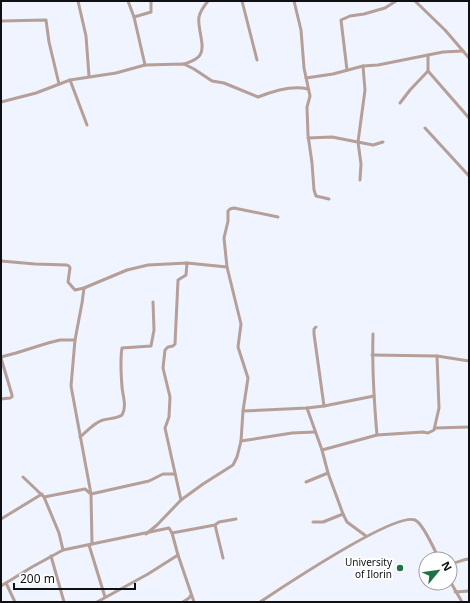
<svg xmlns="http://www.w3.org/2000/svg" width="470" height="603" font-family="'Noto Sans',sans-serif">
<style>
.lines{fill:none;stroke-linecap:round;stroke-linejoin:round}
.street{stroke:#b59f98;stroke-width:3}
.poi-dot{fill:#1e7244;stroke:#fff;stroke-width:1.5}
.labels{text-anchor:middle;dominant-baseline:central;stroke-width:4;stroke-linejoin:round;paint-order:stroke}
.poi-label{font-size:10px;fill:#0e1013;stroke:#fff;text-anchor:end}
</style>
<rect width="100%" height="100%" fill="#eff4fe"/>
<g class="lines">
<g class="street">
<polyline points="78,1 86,36 89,76"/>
<polyline points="128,1 134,17 145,65"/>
<polyline points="242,1 257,60"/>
<polyline points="294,1 301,30 304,68 310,96 307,107 308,135 312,163 314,190 316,196 329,199"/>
<polyline points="415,1 445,30 469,58"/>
<polyline points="134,17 151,12 151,1"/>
<polyline points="1,21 46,20 49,42 59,84"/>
<polyline points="428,55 428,71"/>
<path d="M184,64C190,62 197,60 200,55C206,46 197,28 199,17C200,11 204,6 208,1"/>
<polyline points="347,70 341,20 350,16 364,14 385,8 396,1"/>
<polyline points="306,78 333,74 363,66 378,65 443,52 463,51"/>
<polyline points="70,80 87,125"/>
<path d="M1,102L36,93L70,80L116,73L145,65L184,64L194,69L212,81L224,83L258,97C273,91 293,85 308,89"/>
<polyline points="400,103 410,90 428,71 469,118"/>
<polyline points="425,128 469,176"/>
<polyline points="308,138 332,137 373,145 383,142"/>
<polyline points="360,180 361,164 358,142 365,90 363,66"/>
<polyline points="1,261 35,264 67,265 69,266 70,268 68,282 75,290 84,288 127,270 148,265 187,263 227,267"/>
<polyline points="84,288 82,303 75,340 71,386 91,494 92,544"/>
<polyline points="316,327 314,329 314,334 324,406"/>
<path d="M373,334C372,367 374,401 377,435"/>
<polyline points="372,355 437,356 469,361"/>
<polyline points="1,357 16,353 48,343 60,340 75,340"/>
<polyline points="1,358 12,395 12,397 10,398 1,399"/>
<polyline points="307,408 322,450 328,473 343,514 347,522 366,536"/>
<polyline points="243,411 307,408 324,406 374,396"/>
<polyline points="435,428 469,427"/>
<path d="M80,437C87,431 95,422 103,420C110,418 116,419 122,415C127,406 123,397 122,387C121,374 120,360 122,348L151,346L154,330L153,302"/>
<polyline points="241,441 292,433 315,432"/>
<polyline points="322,450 377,435 423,432 428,433 434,430 439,408 437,356"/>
<polyline points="23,477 44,497 59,533 63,550"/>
<polyline points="306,482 328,473"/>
<polyline points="44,497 85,489 91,494 149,481 163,474 175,474"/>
<polyline points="181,500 165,428 169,417 170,397 163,368 165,350 168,347 173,346 175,344 178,280 186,275 187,263"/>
<polyline points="1,519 42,494"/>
<polyline points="313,522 323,522 343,514"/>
<polyline points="215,525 223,558"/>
<polyline points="172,533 215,525 219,522 236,519"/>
<polyline points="146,534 157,525 181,500 203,484 233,465 237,457 241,441 243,411 248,378 238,347 241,324 227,267 224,238 228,221 228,211 230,209 234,208 278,217"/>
<polyline points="89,545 105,597"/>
<polyline points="51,556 64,602"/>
<path d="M450,563C457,564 462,559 469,559"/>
<polyline points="450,581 462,602"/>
<polyline points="6,583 15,602"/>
<polyline points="1,586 32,567 63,550 169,528 172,533 178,555 194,602"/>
<polyline points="455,592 469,591"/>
<polyline points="97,602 148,574 178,555"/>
<polyline points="183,602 189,598 191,595"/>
<path d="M260,602C283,587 394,512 415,520C423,523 435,551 439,559"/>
</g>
</g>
<circle class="poi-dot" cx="400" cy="568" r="4"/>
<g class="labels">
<g class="poi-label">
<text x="392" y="562">University<tspan x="392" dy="12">of Ilorin</tspan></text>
</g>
</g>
<rect width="470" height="603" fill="none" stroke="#0e1013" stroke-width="4"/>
<g transform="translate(438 571) rotate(61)"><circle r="19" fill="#ffffff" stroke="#9f9fa1"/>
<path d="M0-3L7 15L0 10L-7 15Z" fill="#1e7244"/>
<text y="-6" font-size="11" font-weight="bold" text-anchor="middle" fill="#0e1013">N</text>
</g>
<path d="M14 583v6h121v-6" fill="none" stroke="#0e1013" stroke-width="2"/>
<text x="20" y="583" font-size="12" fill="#0e1013" stroke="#ffffff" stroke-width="3" paint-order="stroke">200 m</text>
</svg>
